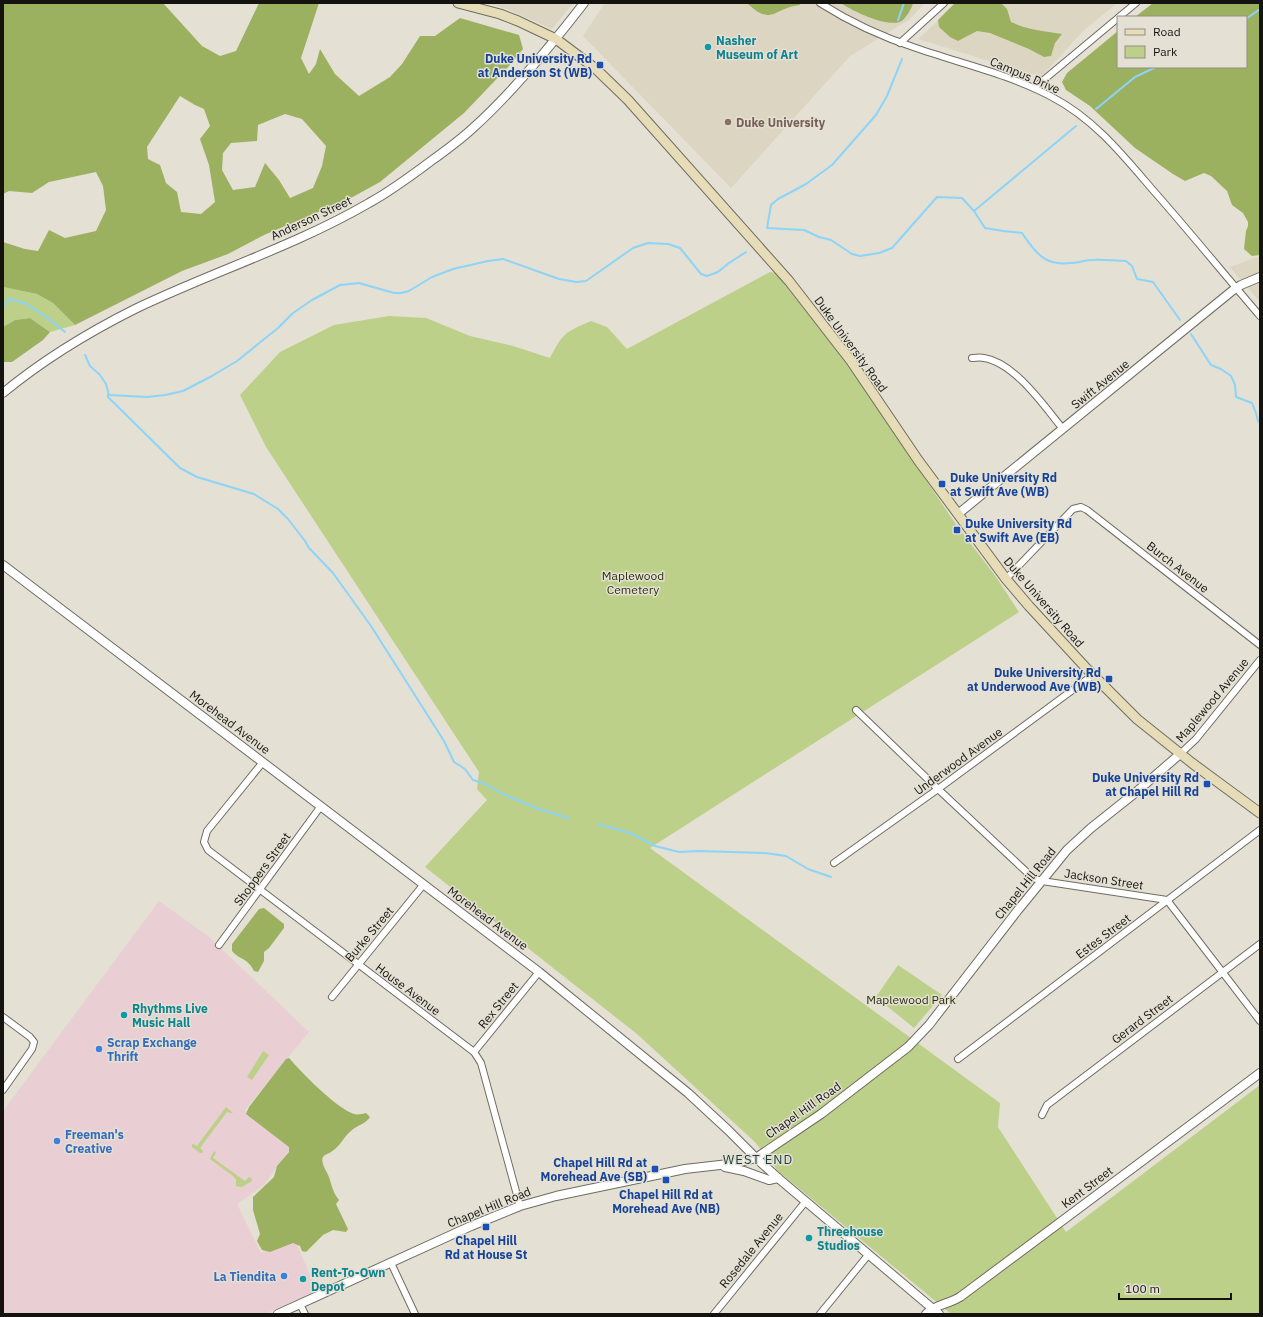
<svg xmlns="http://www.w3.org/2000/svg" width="1263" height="1317" font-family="'IBM Plex Sans',sans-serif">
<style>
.commercial{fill:#e9cfd3}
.built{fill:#dbd5c1}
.green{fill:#bdd089}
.forest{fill:#9cb160;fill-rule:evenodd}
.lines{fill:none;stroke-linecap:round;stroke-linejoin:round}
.stream{stroke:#8cd4f8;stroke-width:2}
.minor-casing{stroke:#6f6c61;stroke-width:8}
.tertiary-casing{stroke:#6f6c61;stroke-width:10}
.secondary-casing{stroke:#6f6c61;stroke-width:11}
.minor{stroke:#fff;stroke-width:6}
.tertiary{stroke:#fff;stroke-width:8}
.secondary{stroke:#e6ddb8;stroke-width:9}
.culture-dot{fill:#0f9aa8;stroke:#e4e0d4;stroke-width:1.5}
.transit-dot{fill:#1a4fb4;stroke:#e4e0d4;stroke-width:1.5}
.education-dot{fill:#8d6e63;stroke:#e4e0d4;stroke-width:1.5}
.shop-dot{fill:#3f7fe0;stroke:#e4e0d4;stroke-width:1.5}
.labels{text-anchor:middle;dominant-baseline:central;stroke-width:3;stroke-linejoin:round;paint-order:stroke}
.culture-label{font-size:12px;font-weight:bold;fill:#0d838f;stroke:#e4e0d4;text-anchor:start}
.transit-label{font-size:12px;font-weight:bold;fill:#164399;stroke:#e4e0d4;text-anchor:end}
.street-label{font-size:12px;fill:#14130f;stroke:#e4e0d4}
.education-label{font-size:12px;font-weight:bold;fill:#785e54;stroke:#e4e0d4;text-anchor:start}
.park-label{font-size:12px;fill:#272f0c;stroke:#e4e0d4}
.shop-label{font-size:12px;font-weight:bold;fill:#366cbe;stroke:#e4e0d4;text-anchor:start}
.neighbourhood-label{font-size:13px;letter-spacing:1px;fill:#1b3e3f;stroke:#e4e0d4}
</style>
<rect width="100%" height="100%" fill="#e4e0d4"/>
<polygon class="commercial" points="159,901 208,936 309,1032 245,1110 292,1146 264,1185 237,1204 261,1253 295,1240 317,1291 265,1314 3,1314 3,1111"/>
<g class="built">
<polygon points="487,3 573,3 552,29 507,9"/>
<polygon points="605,3 925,3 910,19 850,56 731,188 583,36"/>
<polygon points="957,3 1117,3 1083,31 1041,77 918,39"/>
<polygon points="1260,256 1260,302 1230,267"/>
</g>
<g class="green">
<path d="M770,272L776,273L847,363L957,526L994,574L1019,612L650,848L1000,1103L998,1127L1066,1232L1260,1085V1314H951L778,1171L755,1142L637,1034L425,867L487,800L477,789L479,772L266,447L240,395L280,352L334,325L389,316L426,318L470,336L513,346L550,358C563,333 565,332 591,321L607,327L627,349Z"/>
<polygon points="3,287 37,294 53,303 75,325 50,332 30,318 15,320 3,327"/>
<polygon points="898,965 942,995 914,1028 876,997"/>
<polygon points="263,1051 269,1055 252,1080 247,1077"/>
<polygon points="226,1107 233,1113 231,1113 227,1112 200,1148 203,1151 202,1153 200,1153 192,1147 192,1145 193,1144 197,1146"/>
<polygon points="214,1151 216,1153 213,1158 245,1181 249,1177 252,1179 252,1181 242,1187 236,1186 236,1180 233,1176 210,1159"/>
</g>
<g class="forest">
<path d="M3,3H163L202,46L220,56L236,51L259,3H319L301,58L309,74L316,64L320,49L335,74L359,96L390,77L402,64L420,36H435L460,18L519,35L523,49L509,66L464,113L380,182L349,199L264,235L228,254L182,271L75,325L53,303L37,294L3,287V242L25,249L38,251L49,230L65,238L96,231L106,210L103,186L96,172L49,182L32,193L9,191L3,194ZM180,96L195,105L204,109L210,126L200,139L209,165L215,202L201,214L181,212L177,192L166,183L160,165L148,159L147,147ZM285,114L302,119L326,146L322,166L313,188L290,198L279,180L265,163L255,187L233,190L222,170L223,153L231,143L257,141L258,125Z"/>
<path d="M747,3H799L800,5C773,8 772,27 747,3Z"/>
<path d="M841,3H913C912,8 907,16 903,20C891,30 852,11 841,3Z"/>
<path d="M955,3H1001L1007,9L1011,22C1031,31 1041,30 1062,34L1055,43L1051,56L1044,57L1029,49L990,33L977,31L958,41L950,37L939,27L938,20Z"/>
<polygon points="1153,3 1260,3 1260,255 1252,256 1244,249 1246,231 1248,226 1248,222 1243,213 1232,205 1227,191 1211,176 1204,173 1185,181 1173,174 1135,148 1090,106 1066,90 1062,82 1067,73 1118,31 1118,67 1246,67 1246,17 1135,17"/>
<polygon points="30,318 50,332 43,340 12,362 3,362 3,327 15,320"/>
<path d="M264,908L284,924V928L269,948L264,952V961L258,972L254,971C247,957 241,961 232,951V944L259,909Z"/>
<path d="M289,1058C301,1072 336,1108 354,1114C358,1115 362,1114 366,1113L370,1117C367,1123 358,1125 352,1130C344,1136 340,1147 331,1152C328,1154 325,1154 323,1157C320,1162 327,1172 329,1177C332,1186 333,1193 339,1200L336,1204L348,1229L346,1232L333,1230L323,1235L306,1252L302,1251L300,1246L293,1243L270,1252L262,1250L257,1241L260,1234L253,1210V1197L274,1177L277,1166L289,1152V1147L246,1114L249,1107L286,1059Z"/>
</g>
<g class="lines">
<g class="stream">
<polyline points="1246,19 1260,9"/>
<polyline points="898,20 904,3"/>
<polyline points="902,59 887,96 876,115 832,165 806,184 778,199 771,205 767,228 804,230 819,237 831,240 852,254 860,256 879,253 892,248 937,197 962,198 974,211 1076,126"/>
<polyline points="1096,109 1135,77 1156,67"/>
<path d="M974,211L985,228L1003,231L1022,233C1035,252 1044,266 1070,263C1078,263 1085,260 1092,260C1102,259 1115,261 1126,261L1132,266L1137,279L1153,282L1180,320"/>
<polyline points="3,307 9,299 25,303 46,317 65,332"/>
<polyline points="1191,334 1211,365 1221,369 1231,376 1235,385 1236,397 1252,403 1256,413 1258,421 1260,422"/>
<polyline points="85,355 90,366 100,375 106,384 109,395 147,397 165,395 183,391 212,376 237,361 278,328 293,313 312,300 340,285 359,283 394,293 401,293 409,291 432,277 453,269 488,261 503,259 559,279 576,282 586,281 633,248 648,243 668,244 680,248 701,274 707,276 718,272 729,263 746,252"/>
<polyline points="108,394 108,397 180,468 197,477 254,494 278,509 288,519 305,541 309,548 333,573 371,626 444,741 454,762 465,769 473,780 485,784 503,794 536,808 568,818"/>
<polyline points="598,824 630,833 655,846 679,852 698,851 765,853 786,856 808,869 831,877"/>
</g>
<g class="minor-casing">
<g id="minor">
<path d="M820,3C850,22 882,37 916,48C962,64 1009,74 1052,97C1094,119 1122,154 1152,189C1189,231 1224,274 1260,316"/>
<polyline points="1119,17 1136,3"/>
<polyline points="900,43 944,3"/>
<polyline points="1034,88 1118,18"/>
<path d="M972,358C976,358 980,357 984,358C1015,363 1044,406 1063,429"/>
<polyline points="1006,579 1073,509 1081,507 1087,510 1260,645"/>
<polyline points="856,710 938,789 1033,878 1042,881 1167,900 1260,1021"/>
<polyline points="1180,754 1196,739 1260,660"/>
<polyline points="263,762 207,831 204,842 208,850 474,1052 481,1063 520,1206"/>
<polyline points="834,863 938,789 1093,675"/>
<polyline points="219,945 321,806"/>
<polyline points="332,997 424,884"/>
<polyline points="3,1017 30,1037 34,1042 32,1049 3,1090"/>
<polyline points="474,1052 539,972"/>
<polyline points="958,1059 1260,830"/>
<polyline points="1042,1115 1047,1105 1260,944"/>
<polyline points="391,1263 415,1314"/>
<polyline points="300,1304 305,1314"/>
<polyline points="714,1314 806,1201"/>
<polyline points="820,1314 869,1254"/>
</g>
</g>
<g class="tertiary-casing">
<g id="tertiary">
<path d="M3,393C43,360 89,332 135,309C212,272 295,246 369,203C391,191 411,176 431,161C445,151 460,140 473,128C514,91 550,47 584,3"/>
<polyline points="958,514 1232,291 1241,285 1260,277"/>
<polyline points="3,565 539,972 688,1093 728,1130 756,1158 778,1178 939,1314"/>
<polyline points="725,1167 744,1171 769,1180 778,1178"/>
<polyline points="278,1314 471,1226 520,1206 556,1196 685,1169 737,1163 756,1158 821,1114 908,1047 929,1025 1018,910 1067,850 1091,828 1135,793 1180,754"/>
<path d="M926,1314C936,1304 949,1304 960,1297L1260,1073"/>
</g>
</g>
<g class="secondary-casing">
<polyline id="secondary" points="458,3 500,14 518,21 556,39 596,69 628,100 789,281 851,361 918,460 1006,579 1029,606 1087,669 1137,719 1192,763 1260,813"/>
</g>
<use href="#minor" class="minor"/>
<use href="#tertiary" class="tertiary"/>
<use href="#secondary" class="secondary"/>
</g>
<g class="culture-dot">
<circle cx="708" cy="47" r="4"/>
<circle cx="124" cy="1015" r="4"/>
<circle cx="809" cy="1238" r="4"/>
<circle cx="303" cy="1279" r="4"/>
</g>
<g class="transit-dot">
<rect x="596" y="61" width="8" height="8" rx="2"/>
<rect x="938" y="480" width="8" height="8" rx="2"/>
<rect x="953" y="526" width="8" height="8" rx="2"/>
<rect x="1105" y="675" width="8" height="8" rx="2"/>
<rect x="1203" y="780" width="8" height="8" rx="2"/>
<rect x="651" y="1165" width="8" height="8" rx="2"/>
<rect x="662" y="1176" width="8" height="8" rx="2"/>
<rect x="482" y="1223" width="8" height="8" rx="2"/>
</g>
<circle class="education-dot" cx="728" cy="122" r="4"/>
<g class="shop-dot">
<circle cx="99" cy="1049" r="4"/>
<circle cx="57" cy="1141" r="4"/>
<circle cx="284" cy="1276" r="4"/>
</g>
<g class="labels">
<g class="culture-label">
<text x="716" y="40">Nasher<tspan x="716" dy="14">Museum of Art</tspan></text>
<text x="132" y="1008">Rhythms Live<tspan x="132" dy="14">Music Hall</tspan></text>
<text x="817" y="1231">Threehouse<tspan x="817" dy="14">Studios</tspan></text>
<text x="311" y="1272">Rent-To-Own<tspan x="311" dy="14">Depot</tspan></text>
</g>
<g class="transit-label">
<text x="592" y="58">Duke University Rd<tspan x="592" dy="14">at Anderson St (WB)</tspan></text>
<text x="950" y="477" text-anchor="start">Duke University Rd<tspan x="950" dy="14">at Swift Ave (WB)</tspan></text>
<text x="965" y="523" text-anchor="start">Duke University Rd<tspan x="965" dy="14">at Swift Ave (EB)</tspan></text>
<text x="1101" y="672">Duke University Rd<tspan x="1101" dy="14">at Underwood Ave (WB)</tspan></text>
<text x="1199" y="777">Duke University Rd<tspan x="1199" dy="14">at Chapel Hill Rd</tspan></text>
<text x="647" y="1162">Chapel Hill Rd at<tspan x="647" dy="14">Morehead Ave (SB)</tspan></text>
<text x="666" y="1194" text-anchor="middle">Chapel Hill Rd at<tspan x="666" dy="14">Morehead Ave (NB)</tspan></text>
<text x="486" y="1240" text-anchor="middle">Chapel Hill<tspan x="486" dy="14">Rd at House St</tspan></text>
</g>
<g class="street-label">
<text transform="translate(1025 75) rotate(23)">Campus Drive</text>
<text transform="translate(311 218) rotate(-25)">Anderson Street</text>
<text transform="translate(851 344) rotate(54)">Duke University Road</text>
<text transform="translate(1100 384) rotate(-39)">Swift Avenue</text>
<text transform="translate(1178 567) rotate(38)">Burch Avenue</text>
<text transform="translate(1044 602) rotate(49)">Duke University Road</text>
<text transform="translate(1212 700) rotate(-50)">Maplewood Avenue</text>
<text transform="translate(230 722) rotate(37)">Morehead Avenue</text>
<text transform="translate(958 761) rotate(-36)">Underwood Avenue</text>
<text transform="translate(262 869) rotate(-54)">Shoppers Street</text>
<text transform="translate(1104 879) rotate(9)">Jackson Street</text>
<text transform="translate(1025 883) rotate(-51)">Chapel Hill Road</text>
<text transform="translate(488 918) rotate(37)">Morehead Avenue</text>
<text transform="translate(369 934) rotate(-50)">Burke Street</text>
<text transform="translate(1103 936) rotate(-37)">Estes Street</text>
<text transform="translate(408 989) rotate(37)">House Avenue</text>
<text transform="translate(498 1005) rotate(-51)">Rex Street</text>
<text transform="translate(1142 1019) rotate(-37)">Gerard Street</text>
<text transform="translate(803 1110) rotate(-35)">Chapel Hill Road</text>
<text transform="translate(1087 1187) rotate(-37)">Kent Street</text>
<text transform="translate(489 1207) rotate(-22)">Chapel Hill Road</text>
<text transform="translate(751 1250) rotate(-51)">Rosedale Avenue</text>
</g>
<g class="education-label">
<text x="736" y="122">Duke University</text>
</g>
<g class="park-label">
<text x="633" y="575">Maplewood<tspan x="633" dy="14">Cemetery</tspan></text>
<text x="911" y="999">Maplewood Park</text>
</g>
<g class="shop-label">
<text x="107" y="1042">Scrap Exchange<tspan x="107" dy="14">Thrift</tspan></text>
<text x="65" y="1134">Freeman's<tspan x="65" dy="14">Creative</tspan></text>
<text x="276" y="1276" text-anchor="end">La Tiendita</text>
</g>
<g class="neighbourhood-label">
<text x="758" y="1159">WEST END</text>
</g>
</g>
<rect width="1263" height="1317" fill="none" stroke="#14130f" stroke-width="8"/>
<rect x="1117" y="16" width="130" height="52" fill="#e4e0d4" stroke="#918e85"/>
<rect x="1125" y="29" width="20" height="6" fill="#e6ddb8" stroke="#918e85"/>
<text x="1153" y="36" font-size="12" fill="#14130f">Road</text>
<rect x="1125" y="46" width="20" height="12" fill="#bdd089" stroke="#918e85"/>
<text x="1153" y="56" font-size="12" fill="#14130f">Park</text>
<path d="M1119 1293v6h112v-6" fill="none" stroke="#14130f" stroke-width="2"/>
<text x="1125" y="1293" font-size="12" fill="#14130f" stroke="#e4e0d4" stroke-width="3" paint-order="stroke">100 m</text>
</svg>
